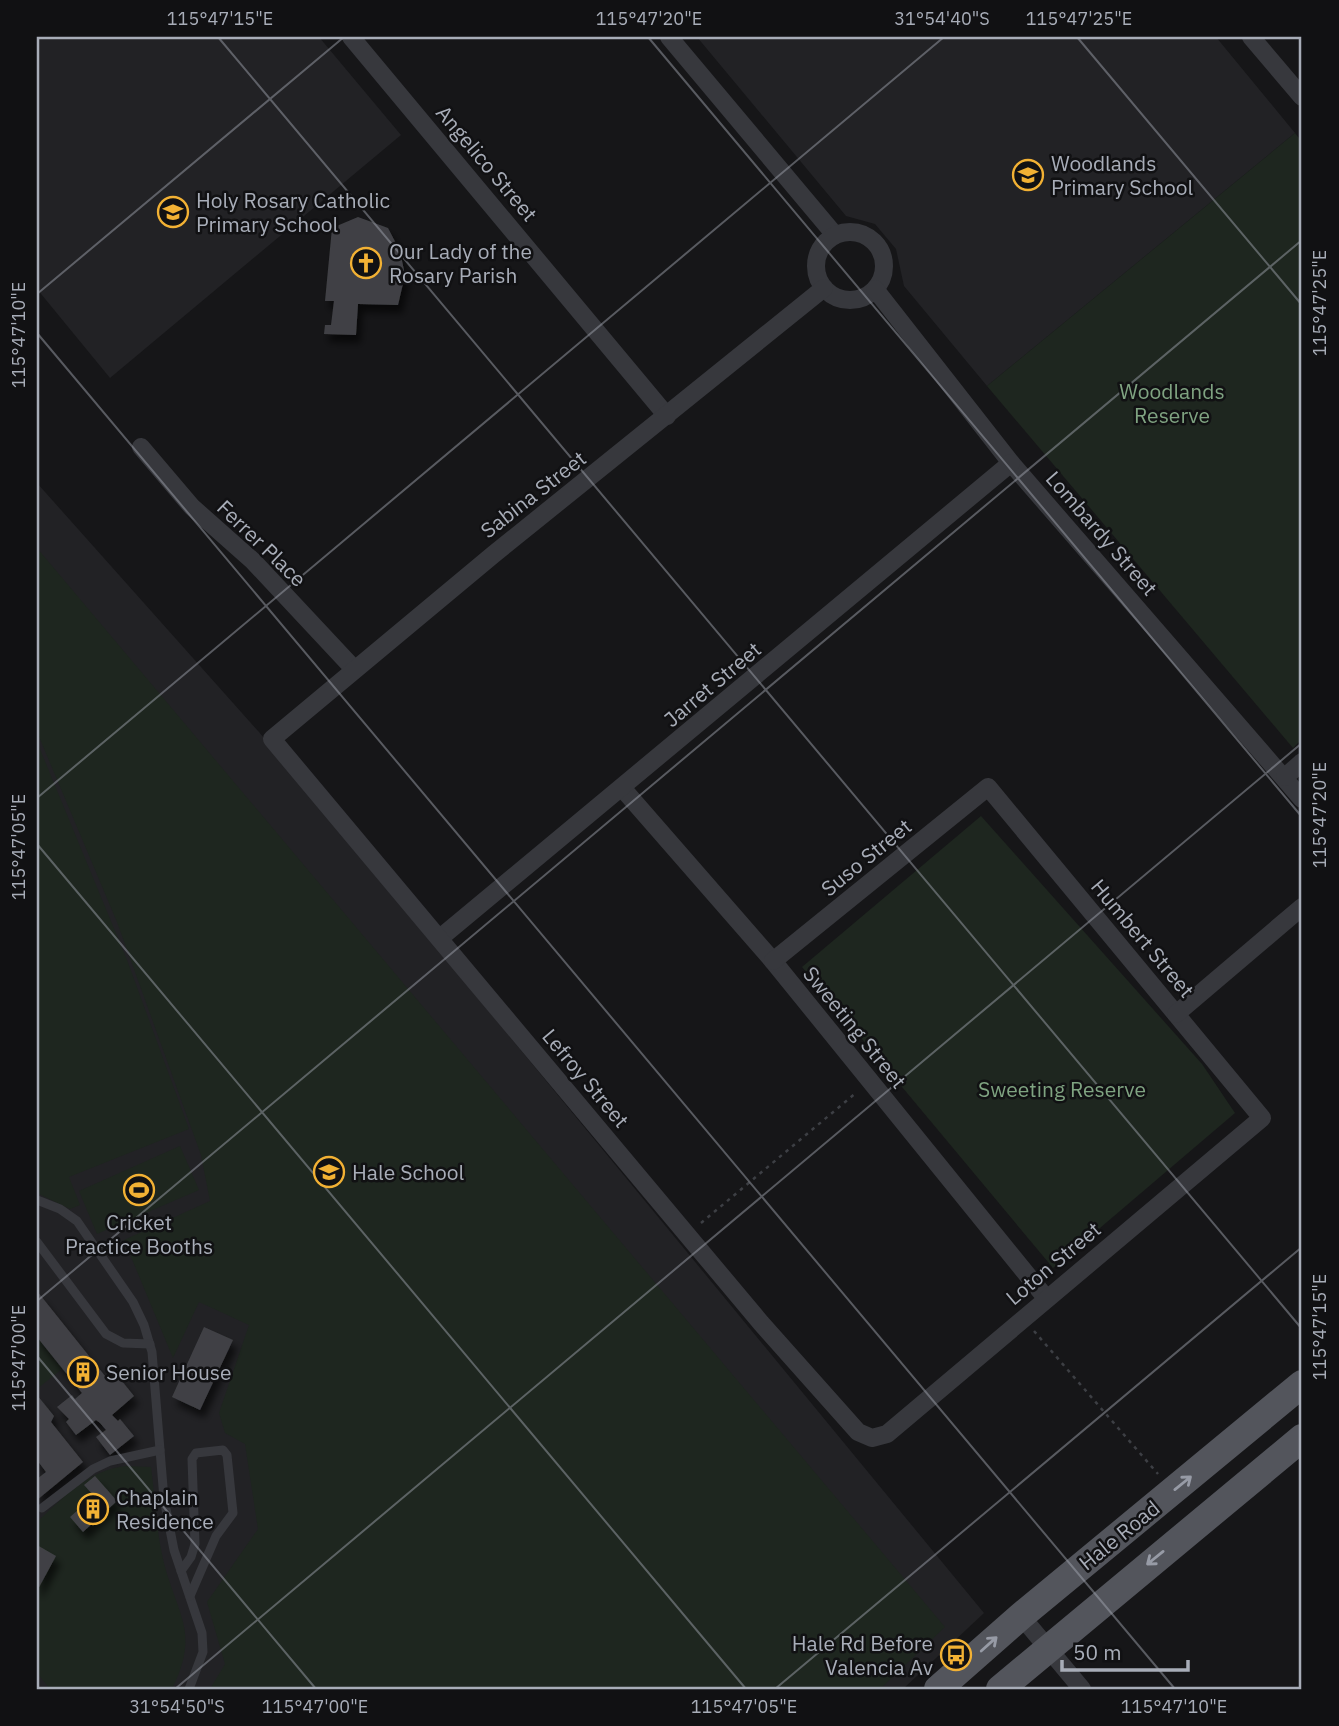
<svg xmlns="http://www.w3.org/2000/svg" width="1339" height="1726" font-family="'IBM Plex Sans',sans-serif">
<style>
.built{fill:#222225}
.green{fill:#1e261f}
.building{fill:#404145;filter:url(#shadow)}
.lines{fill:none;stroke-linecap:round;stroke-linejoin:round}
.path{stroke:#3d3f44;stroke-width:2.5;stroke-dasharray:3.5 5;stroke-linecap:butt}
.service{stroke:#37383d;stroke-width:9}
.minor{stroke:#37383d;stroke-width:18}
.primary{stroke:#53555c;stroke-width:28}
.oneway{stroke:#979ba6}
.ticks{fill:none;stroke:#a8adb8;stroke-width:2;stroke-opacity:0.45}
.labels{text-anchor:middle;dominant-baseline:central;stroke-width:5;stroke-linejoin:round;paint-order:stroke}
.street-label{font-size:21px;fill:#a8adb8;stroke:#111113}
.poi-label{font-size:21px;fill:#a8adb8;stroke:#111113;text-anchor:start}
.park-label{font-size:21px;fill:#7fa381;stroke:#111113}
.neatline{fill:none;stroke:#a8adb8;stroke-width:2.5}
.ticks-label{font-size:18px;text-anchor:middle;fill:#a8adb8}
</style>
<defs>
<filter id="shadow"><feDropShadow dx="4.5" dy="8" stdDeviation="3.5" flood-color="#0009"/></filter>
</defs>
<rect width="100%" height="100%" fill="#161618"/>
<g class="built">
<polygon points="37,37 319,37 401,135 110,378 37,289"/>
<polygon points="697,37 1216,37 1295,133 987,386 904,286 896,249 875,224 846,216"/>
<polygon points="37,483 259,732 984,1613 903,1689 37,1689"/>
</g>
<g class="green">
<polygon points="1295,133 1302,142 1302,739 1293,748 987,386"/>
<polygon points="37,548 945,1627 880,1689 210,1689 225,1664 207,1602 258,1529 245,1444 225,1433 219,1413 249,1325 199,1302 173,1358 124,1240 210,1201 201,1155 117,922 37,732"/>
<polygon points="37,742 127,960 189,1129 69,1177 80,1205 70,1209 37,1193"/>
<polygon points="981,816 1202,1064 1235,1113 1053,1268 802,967"/>
<polygon points="180,1146 199,1190 97,1234 79,1191"/>
<polygon points="37,1337 62,1369 37,1389"/>
<path d="M126,1466L151,1467C155,1497 156,1529 163,1559C176,1614 201,1631 172,1689H50L37,1673V1522C64,1497 88,1470 126,1466Z"/>
</g>
<g class="building">
<polygon points="358,217 388,228 400,251 405,275 398,305 358,304 356,335 324,334 325,325 331,325 334,301 325,301 332,228"/>
<polygon points="37,1291 109,1381 117,1375 134,1396 112,1415 118,1421 120,1419 134,1436 110,1455 96,1437 106,1430 100,1423 96,1420 76,1435 66,1422 69,1419 57,1407 72,1395 75,1399 82,1393 37,1337"/>
<polygon points="204,1327 233,1340 200,1410 172,1397"/>
<polygon points="37,1395 54,1416 51,1422 83,1462 37,1500 37,1479 46,1472 37,1460"/>
<polygon points="95,1476 117,1501 83,1532 70,1517 94,1496 84,1485"/>
<polygon points="37,1545 56,1556 37,1591"/>
</g>
<g class="lines">
<g class="path">
<polyline points="701,1223 857,1092"/>
<polyline points="1034,1331 1158,1474"/>
</g>
<g class="service">
<polyline points="37,1200 60,1209 77,1221 133,1302 144,1325 152,1352 164,1499 174,1550 202,1633 203,1652 189,1689"/>
<polyline points="37,1242 106,1334 123,1343 150,1344"/>
<polyline points="42,1508 93,1469 110,1461 160,1450"/>
<polyline points="181,1571 191,1557 195,1544 192,1459 196,1453 223,1450 227,1455 233,1513 216,1536 190,1596"/>
</g>
<g class="minor">
<polyline points="351,37 667,416"/>
<polyline points="669,37 835,235"/>
<polyline points="1251,37 1302,97"/>
<circle cx="850" cy="266" r="34"/>
<polyline points="875,289 1011,463 1302,799"/>
<polyline points="141,447 192,507 253,561 354,669"/>
<polyline points="1285,777 1302,762"/>
<polyline points="623,789 773,961 1046,1298"/>
<polyline points="440,938 1011,463"/>
<polyline points="773,961 988,787 1262,1118 887,1434 872,1438 858,1432 761,1323 272,739 494,554 824,288"/>
<polyline points="1176,1014 1302,907"/>
<polyline points="1021,1616 1082,1689"/>
</g>
<g class="primary">
<polyline points="938,1689 1021,1616 1302,1384"/>
<polyline points="1000,1689 1302,1438"/>
</g>
</g>
<defs><path id="oneway-shaft" d="M-6 0H5M1.5-3L5.5 0L1.5 3" fill="none" stroke-width="1.6" stroke-linecap="round" stroke-linejoin="round" transform="scale(1.75)"/></defs>
<g class="oneway">
<use href="#oneway-shaft" transform="translate(1183 1483) rotate(-39)"/>
<use href="#oneway-shaft" transform="translate(1155 1558) rotate(141)"/>
<use href="#oneway-shaft" transform="translate(989 1644) rotate(-42)"/>
</g>
<path class="ticks" d="M218,37L1302,1329M648,37L1302,817M1077,37L1302,305M37,294L344,37M37,333L1175,1689M37,798L944,37M37,844L746,1689M37,1301L1302,240M37,1356L316,1689M175,1689L1302,743M775,1689L1302,1247"/>
<defs>
<g id="school-ring" transform="scale(1.575)"><circle r="9.5" fill="#111113" stroke="#f2b134" stroke-width="1.5"/><path d="M0-5L7-2L0 1L-7-2ZM-4 1L0 2.5L4 1V4Q0 6-4 4Z" fill="#f2b134"/></g>
<g id="church-ring" transform="scale(1.575)"><circle r="9.5" fill="#111113" stroke="#f2b134" stroke-width="1.5"/><path d="M-1.2-6h2.4v3.5h3.3v2.4h-3.3V6h-2.4V-.1h-3.3v-2.4h3.3Z" fill="#f2b134"/></g>
<g id="stadium-ring" transform="scale(1.575)"><circle r="9.5" fill="#111113" stroke="#f2b134" stroke-width="1.5"/><path d="M0-5a6.5 5 0 1 0 0 10a6.5 5 0 1 0 0-10ZM-3.5-1.8h7v3.6h-7Z" fill="#f2b134"/></g>
<g id="building-ring" transform="scale(1.575)"><circle r="9.5" fill="#111113" stroke="#f2b134" stroke-width="1.5"/><path d="M-4-6H4V6H1V3H-1V6H-4ZM-2.5-4.3h1.7v1.8h-1.7ZM.8-4.3h1.7v1.8H.8ZM-2.5-1h1.7V.8h-1.7ZM.8-1h1.7V.8H.8Z" fill="#f2b134"/></g>
<g id="bus-ring" transform="scale(1.575)"><circle r="9.5" fill="#111113" stroke="#f2b134" stroke-width="1.5"/><path d="M-5-6H5V4H4V6H2V4H-2V6H-4V4H-5ZM-3.5-4V0h7V-4ZM-3.5 1.2v1.5H-2V1.2ZM2 1.2v1.5H3.5V1.2Z" fill="#f2b134"/></g>
</defs>
<g fill-rule="evenodd">
<use href="#school-ring" x="1028" y="175"/>
<use href="#school-ring" x="173" y="212"/>
<use href="#church-ring" x="366" y="263"/>
<use href="#school-ring" x="329" y="1172"/>
<use href="#stadium-ring" x="139" y="1190"/>
<use href="#building-ring" x="83" y="1372"/>
<use href="#building-ring" x="93" y="1509"/>
<use href="#bus-ring" x="956" y="1655"/>
</g>
<g class="labels">
<g class="street-label">
<text transform="translate(487 163) rotate(50)">Angelico Street</text>
<text transform="translate(533 494) rotate(-38)">Sabina Street</text>
<text transform="translate(1102 533) rotate(49)">Lombardy Street</text>
<text transform="translate(262 543) rotate(44)">Ferrer Place</text>
<text transform="translate(712 684) rotate(-40)">Jarret Street</text>
<text transform="translate(866 857) rotate(-39)">Suso Street</text>
<text transform="translate(1143 938) rotate(50)">Humbert Street</text>
<text transform="translate(855 1027) rotate(51)">Sweeting Street</text>
<text transform="translate(586 1078) rotate(50)">Lefroy Street</text>
<text transform="translate(1053 1263) rotate(-40)">Loton Street</text>
<text transform="translate(1119 1535) rotate(-39)">Hale Road</text>
</g>
<g class="poi-label">
<text x="1051" y="163">Woodlands<tspan x="1051" dy="24">Primary School</tspan></text>
<text x="196" y="200">Holy Rosary Catholic<tspan x="196" dy="24">Primary School</tspan></text>
<text x="389" y="251">Our Lady of the<tspan x="389" dy="24">Rosary Parish</tspan></text>
<text x="352" y="1172">Hale School</text>
<text x="139" y="1222" text-anchor="middle">Cricket<tspan x="139" dy="24">Practice Booths</tspan></text>
<text x="106" y="1372">Senior House</text>
<text x="116" y="1497">Chaplain<tspan x="116" dy="24">Residence</tspan></text>
<text x="933" y="1643" text-anchor="end">Hale Rd Before<tspan x="933" dy="24">Valencia Av</tspan></text>
</g>
<g class="park-label">
<text x="1172" y="391">Woodlands<tspan x="1172" dy="24">Reserve</tspan></text>
<text x="1062" y="1089">Sweeting Reserve</text>
</g>
</g>
<rect width="1339" height="1726" fill="none" stroke="#111113" stroke-width="77"/>
<path d="M1062 1660v10h126v-10" fill="none" stroke="#a8adb8" stroke-width="3.5"/>
<text x="1073" y="1660" font-size="21" fill="#a8adb8" stroke="#111113" stroke-width="5" paint-order="stroke">50 m</text>
<rect x="38" y="38" width="1262" height="1650" class="neatline"/>
<g class="ticks-label">
<text x="220" y="25">115°47'15"E</text>
<text x="649" y="25">115°47'20"E</text>
<text x="942" y="25">31°54'40"S</text>
<text x="1079" y="25">115°47'25"E</text>
<text transform="translate(1320 303) rotate(-90)" y="6">115°47'25"E</text>
<text transform="translate(19 335) rotate(-90)" y="6">115°47'10"E</text>
<text transform="translate(1320 815) rotate(-90)" y="6">115°47'20"E</text>
<text transform="translate(19 847) rotate(-90)" y="6">115°47'05"E</text>
<text transform="translate(1320 1327) rotate(-90)" y="6">115°47'15"E</text>
<text transform="translate(19 1358) rotate(-90)" y="6">115°47'00"E</text>
<text x="177" y="1713">31°54'50"S</text>
<text x="315" y="1713">115°47'00"E</text>
<text x="744" y="1713">115°47'05"E</text>
<text x="1174" y="1713">115°47'10"E</text>
</g>
</svg>
